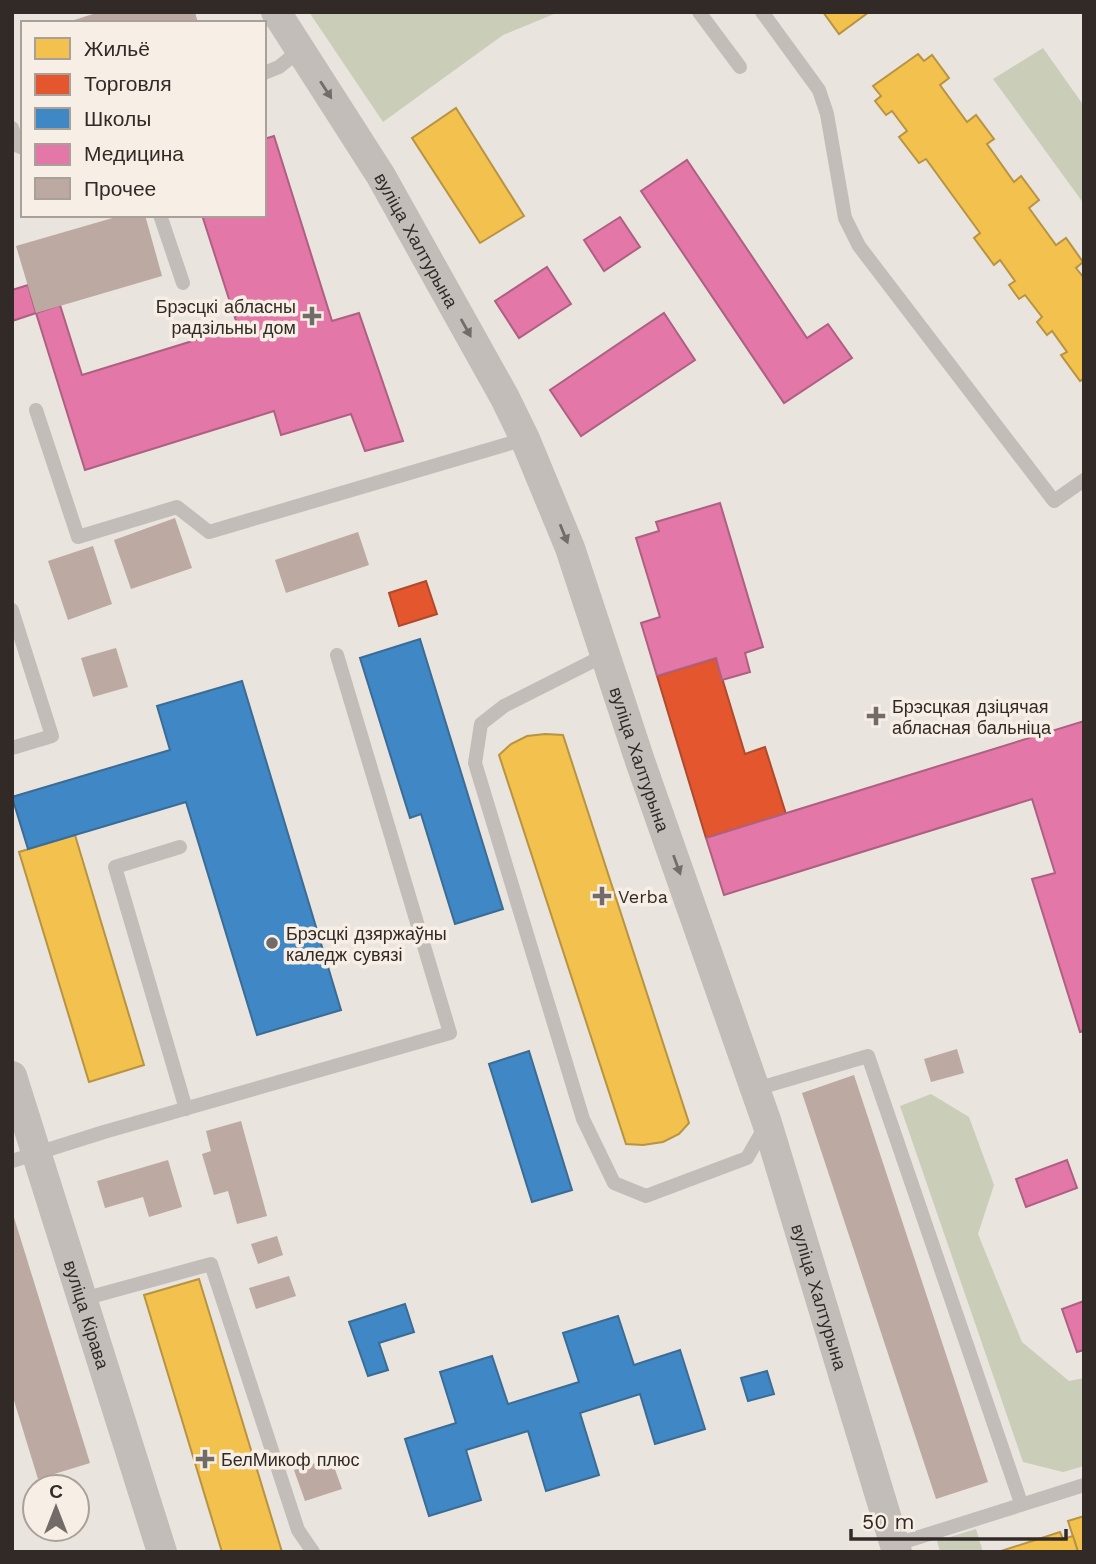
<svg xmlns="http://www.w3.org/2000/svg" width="1096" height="1564" font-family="'Work Sans',sans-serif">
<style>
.green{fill:#caceb9}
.homes{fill:#f2c14e;stroke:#b89442;stroke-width:2}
.shops{fill:#e4572e;stroke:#af4a2c;stroke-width:2}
.schools{fill:#3f88c5;stroke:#3b6c96;stroke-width:2}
.health{fill:#e377a8;stroke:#ae6081;stroke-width:2}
.building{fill:#bba9a2}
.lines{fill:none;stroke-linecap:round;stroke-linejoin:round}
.lane{stroke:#c2bdb8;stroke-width:14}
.street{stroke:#c2bdb8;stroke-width:30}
.oneway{fill:#736c68}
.poi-dot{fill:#726b67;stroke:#f7efe5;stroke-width:2.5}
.labels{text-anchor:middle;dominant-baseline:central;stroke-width:7;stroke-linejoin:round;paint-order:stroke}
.street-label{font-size:18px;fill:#322a27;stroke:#f7efe5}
.poi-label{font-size:18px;fill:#322a27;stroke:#f7efe5;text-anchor:start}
</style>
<rect width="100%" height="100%" fill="#e9e4de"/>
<g class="green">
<polygon points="309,12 559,12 503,35 383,122"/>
<polygon points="1043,48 1084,106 1084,204 993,79"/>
<polygon points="931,1094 969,1117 994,1185 978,1234 1022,1342 1069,1381 1084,1378 1084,1466 1063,1472 1023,1462 900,1106"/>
<polygon points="976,1529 983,1552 940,1552 937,1541"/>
</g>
<g class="homes">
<polygon points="823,12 869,12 839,34"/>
<polygon points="918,54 924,61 932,55 949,78 940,85 967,122 976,115 994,139 987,144 1014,182 1021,176 1039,200 1029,208 1056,245 1066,238 1083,262 1076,268 1084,278 1084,379 1080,381 1061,355 1067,352 1052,331 1047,335 1037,322 1042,317 1025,295 1019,299 1009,285 1015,281 1000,260 994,265 974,238 980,233 926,159 919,163 899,137 907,131 892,111 886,115 875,101 881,96 873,86"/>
<polygon points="456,108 524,216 480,243 412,138"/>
<polygon points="545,734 563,735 689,1123 679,1134 663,1142 643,1145 626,1144 499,755 511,744 527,736"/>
<polygon points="75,835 144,1065 89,1082 19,852"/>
<polygon points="199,1279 231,1384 282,1552 222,1552 144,1295"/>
<polygon points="1084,1516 1084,1552 1078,1552 1068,1521"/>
<polygon points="1060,1532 1063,1539 1073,1536 1078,1552 998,1552"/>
</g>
<g class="shops">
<polygon points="426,581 437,614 399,626 389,593"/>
<polygon points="716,658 745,754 765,747 786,814 706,838 657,676"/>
</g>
<g class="schools">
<polygon points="420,639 503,909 455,924 421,814 410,818 360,658"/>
<polygon points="242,681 341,1010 257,1035 186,802 28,849 12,797 170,750 157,706"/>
<polygon points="529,1051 572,1190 532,1202 489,1064"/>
<polygon points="405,1304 414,1332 379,1343 388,1370 368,1376 349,1322"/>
<polygon points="618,1316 634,1365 680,1350 705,1429 655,1444 640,1394 580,1413 599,1475 546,1491 528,1431 466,1450 481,1500 429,1516 405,1439 456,1423 440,1372 492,1356 508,1404 579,1382 563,1333"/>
<polygon points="767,1371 774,1394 748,1401 741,1378"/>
</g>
<g class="health">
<polygon points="274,136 332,321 359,313 403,441 365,451 351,414 281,435 274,411 85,470 36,313 60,305 82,375 238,327 202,215 264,215 264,139"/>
<polygon points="687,160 807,338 828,324 852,358 784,403 641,191"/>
<polygon points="620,217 640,247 604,271 584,240"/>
<polygon points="547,267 571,304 519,338 495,301"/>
<polygon points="28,285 36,313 12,321 12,290"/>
<polygon points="664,313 695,360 581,436 550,390"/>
<polygon points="720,503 763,647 745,653 750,672 722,680 716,658 657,676 641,623 660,617 636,538 659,531 656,522"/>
<polygon points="1084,721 1084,1031 1080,1032 1032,879 1055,873 1032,799 724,895 706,838"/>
<polygon points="1067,1160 1077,1188 1026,1207 1016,1179"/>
<polygon points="1084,1301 1084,1350 1077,1352 1062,1309"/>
</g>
<g class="building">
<polygon points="99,12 195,12 198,23 65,23"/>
<polygon points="123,215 145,215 162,276 36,313 16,246"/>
<polygon points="175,518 192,568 131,589 114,540"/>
<polygon points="358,532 369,565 286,593 275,560"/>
<polygon points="93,546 112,604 68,620 48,561"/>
<polygon points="116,648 128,687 93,697 81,658"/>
<polygon points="957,1049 964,1073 931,1082 924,1059"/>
<polygon points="854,1075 988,1482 936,1499 802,1093"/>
<polygon points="241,1121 267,1216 237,1224 228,1191 214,1195 202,1154 211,1151 206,1131"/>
<polygon points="168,1160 182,1207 149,1217 143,1197 105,1208 97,1181"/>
<polygon points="12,1211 90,1463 38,1479 12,1394"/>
<polygon points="277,1236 283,1255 258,1264 251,1244"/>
<polygon points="289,1276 296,1296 256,1309 249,1288"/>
<polygon points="331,1458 342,1489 305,1501 294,1470"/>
</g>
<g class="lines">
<g class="lane">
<polyline points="699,12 740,67"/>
<polyline points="762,12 819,90 827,114 845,218 859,246 1054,501 1084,480"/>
<polyline points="264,73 279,67 300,50"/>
<polyline points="12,128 18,146 23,148"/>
<polyline points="160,215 183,283"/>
<polyline points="36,410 78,537 177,507 209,532 525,439"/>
<polyline points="12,610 52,736 12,748"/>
<polyline points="605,655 504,706 481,724 475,763 583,1119 614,1183 646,1196 747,1158 766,1125"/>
<polyline points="180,847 115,867 186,1109"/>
<polyline points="756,1089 868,1056 1021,1503"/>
<polyline points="12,1161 104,1132 450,1033 337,655"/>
<polyline points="83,1299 211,1264 298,1530 313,1552"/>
<polyline points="894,1545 1084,1485"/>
</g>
<g class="street">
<path id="s1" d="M276,12L381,176L505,398L525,439L570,548L640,761L767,1123L897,1552"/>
<path id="s2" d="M12,1076L162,1552"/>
</g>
</g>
<defs><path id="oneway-solid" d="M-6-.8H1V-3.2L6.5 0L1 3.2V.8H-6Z" transform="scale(1.75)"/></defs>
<g class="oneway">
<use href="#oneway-solid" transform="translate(326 90) rotate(57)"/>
<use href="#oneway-solid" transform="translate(466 328) rotate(61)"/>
<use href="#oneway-solid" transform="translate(564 534) rotate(68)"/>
<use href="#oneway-solid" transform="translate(677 865) rotate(70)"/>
</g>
<g class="poi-dot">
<path d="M308.5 305.5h7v7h7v7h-7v7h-7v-7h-7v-7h7z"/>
<path d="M872.5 705.5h7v7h7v7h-7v7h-7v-7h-7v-7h7z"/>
<path d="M598.5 885.5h7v7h7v7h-7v7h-7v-7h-7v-7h7z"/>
<circle cx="272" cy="943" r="7"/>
<path d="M201.5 1448.5h7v7h7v7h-7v7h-7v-7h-7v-7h7z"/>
</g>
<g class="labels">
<g class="street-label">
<text stroke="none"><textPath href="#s1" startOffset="268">вуліца Халтурына</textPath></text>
<text stroke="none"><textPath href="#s1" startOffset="835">вуліца Халтурына</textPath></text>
<text stroke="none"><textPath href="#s1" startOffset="1402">вуліца Халтурына</textPath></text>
<text stroke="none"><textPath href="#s2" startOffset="250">вуліца Кірава</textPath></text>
</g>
<g class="poi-label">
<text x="296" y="306" text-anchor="end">Брэсцкі абласны<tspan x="296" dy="21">радзільны дом</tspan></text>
<text x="892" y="706">Брэсцкая дзіцячая<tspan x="892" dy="21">абласная бальніца</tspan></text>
<text x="618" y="896">Verba</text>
<text x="286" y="933">Брэсцкі дзяржаўны<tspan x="286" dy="21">каледж сувязі</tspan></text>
<text x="221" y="1459">БелМикоф плюс</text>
</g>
</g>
<rect width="1096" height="1564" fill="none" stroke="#322a27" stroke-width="28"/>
<rect x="21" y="21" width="245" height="196" fill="#f7efe5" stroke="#a8a099" stroke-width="2"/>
<rect x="35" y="38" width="35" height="21" fill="#f2c14e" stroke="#a8a099" stroke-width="2"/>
<text x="84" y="56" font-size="21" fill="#322a27">Жильё</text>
<rect x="35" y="74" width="35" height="21" fill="#e4572e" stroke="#a8a099" stroke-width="2"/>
<text x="84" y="91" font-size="21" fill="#322a27">Торговля</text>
<rect x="35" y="108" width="35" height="21" fill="#3f88c5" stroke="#a8a099" stroke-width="2"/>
<text x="84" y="126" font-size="21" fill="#322a27">Школы</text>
<rect x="35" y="144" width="35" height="21" fill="#e377a8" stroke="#a8a099" stroke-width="2"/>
<text x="84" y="161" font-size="21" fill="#322a27">Медицина</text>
<rect x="35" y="178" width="35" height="21" fill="#bba9a2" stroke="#a8a099" stroke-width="2"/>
<text x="84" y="196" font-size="21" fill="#322a27">Прочее</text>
<g transform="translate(56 1508)"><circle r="33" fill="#f7efe5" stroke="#a8a099" stroke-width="2"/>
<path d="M0-5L12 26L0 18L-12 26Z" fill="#726b67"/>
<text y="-10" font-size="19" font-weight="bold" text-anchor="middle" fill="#322a27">С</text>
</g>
<path d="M851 1529v10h215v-10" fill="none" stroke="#322a27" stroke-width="3.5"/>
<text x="862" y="1529" font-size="21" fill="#322a27" stroke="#f7efe5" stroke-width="5" paint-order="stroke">50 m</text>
</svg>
